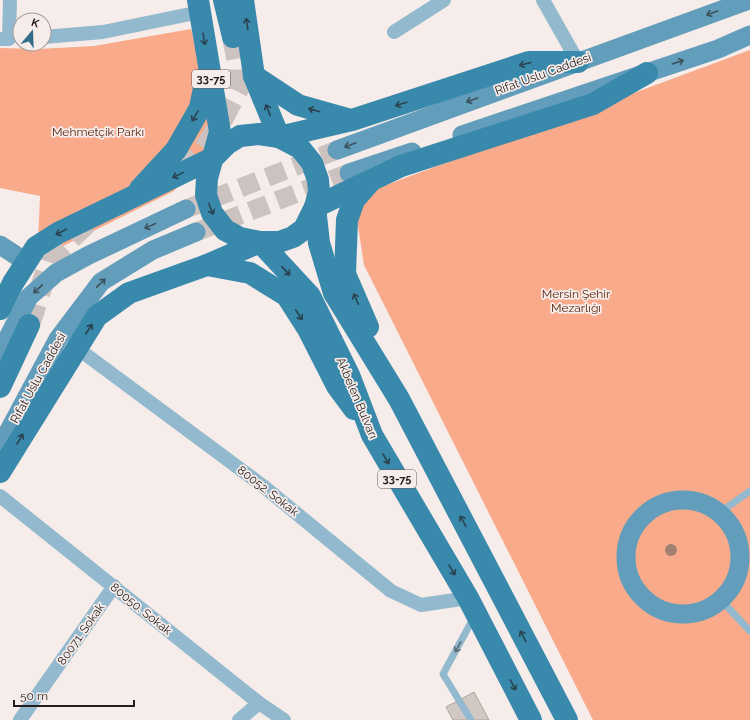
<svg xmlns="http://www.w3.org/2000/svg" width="750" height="720" font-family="Raleway,sans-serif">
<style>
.green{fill:#f8aa8a}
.building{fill:#d1c7c3;stroke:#ada4a0}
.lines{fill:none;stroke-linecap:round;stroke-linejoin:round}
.secondary-tunnel{stroke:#ccc3c0;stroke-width:19;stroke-dasharray:19 10;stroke-linecap:butt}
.primary-tunnel{stroke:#ccc3c0;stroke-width:22;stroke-dasharray:22 11;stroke-linecap:butt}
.lane{stroke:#92b9cd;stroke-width:7}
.street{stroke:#92b9cd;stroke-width:14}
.secondary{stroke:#629ebb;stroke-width:19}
.primary{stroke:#3989ad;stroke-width:22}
.tree{fill:#a18071}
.oneway{stroke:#3c515c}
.oneway2{stroke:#2a434f}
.oneway3{stroke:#5a6c75}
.labels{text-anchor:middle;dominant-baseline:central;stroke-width:3.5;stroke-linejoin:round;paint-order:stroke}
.shield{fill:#f6ece9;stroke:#625c5a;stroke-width:1}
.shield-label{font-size:11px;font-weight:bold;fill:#221e1d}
.street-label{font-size:12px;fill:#221e1d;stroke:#f6ece9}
.park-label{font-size:12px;fill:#5c270f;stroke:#f6ece9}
</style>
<rect width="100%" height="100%" fill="#f6ece9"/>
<g class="green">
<polygon points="191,29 214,120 202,155 174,191 61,247 38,243 40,196 0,188 0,48 38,49 94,46"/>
<polygon points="750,50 750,720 593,720 364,265 356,213 370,191"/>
</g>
<polygon class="building" points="474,692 489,720 453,720 446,707"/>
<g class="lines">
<g class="secondary-tunnel">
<polyline points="186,209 337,150"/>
<polyline points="196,232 349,173"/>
</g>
<g class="primary-tunnel">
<polyline points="180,170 197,159 215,133 238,89 238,62 233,37"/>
<polyline points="29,325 51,257 90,220"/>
</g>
<g class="lane">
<polyline points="719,513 750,491"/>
<polyline points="721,600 750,631"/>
<polyline points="471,720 443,674 474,617"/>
</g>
<g class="street">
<polyline points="543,0 578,62"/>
<polyline points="394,32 444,0"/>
<polyline points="44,37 103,32 200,12"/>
<polyline points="0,39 9,39 10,0"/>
<polyline points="77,348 263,486 391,591 421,605 468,598"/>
<polyline points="0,496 259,703 284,720"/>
<polyline points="20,720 114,586"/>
<polyline points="239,720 259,703"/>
</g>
<g class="secondary">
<polyline points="462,135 718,49 750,35"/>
<polyline points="337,150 749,0"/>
<polyline points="349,173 412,152"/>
<polyline points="0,245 26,262"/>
<polyline points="0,353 29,297 56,273 89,255 186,209"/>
<polyline points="0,447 58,339 101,282 153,250 196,232"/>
<circle cx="683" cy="557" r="57"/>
</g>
<g class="primary">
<polyline points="198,0 220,132 207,178 206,195 212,213 225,230 240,238 260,242 310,296 349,375 372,435 468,598 531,720"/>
<polyline points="224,0 233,37"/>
<polyline points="243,0 254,76 279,137 300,148 312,163 318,180 319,192 315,207 319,243 334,293 399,399 567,720"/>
<polyline points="254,76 298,105 351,120"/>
<polyline points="140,189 176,150 200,108 206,78"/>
<polyline points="207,265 250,273 287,296 308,329 337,386 354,409"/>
<polyline points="0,309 13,283 36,247 58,233 213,158 227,144 240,136 259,134 279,137 352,120 529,62 578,62"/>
<polyline points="368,327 345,274 347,220 354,200 369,183"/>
<polyline points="0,387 29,325"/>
<polyline points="0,472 97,316 129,293 207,265 260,242 279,242 293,237 304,229 315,207 401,166 593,104 647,73"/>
</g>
</g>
<circle class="tree" cx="671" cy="550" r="6"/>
<defs><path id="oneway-shaft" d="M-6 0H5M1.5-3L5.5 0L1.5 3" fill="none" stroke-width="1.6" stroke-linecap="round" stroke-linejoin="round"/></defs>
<g class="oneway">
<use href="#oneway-shaft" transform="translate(712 13) rotate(160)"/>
<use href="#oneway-shaft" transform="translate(678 62) rotate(-19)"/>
<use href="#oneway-shaft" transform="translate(472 100) rotate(160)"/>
<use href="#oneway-shaft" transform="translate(350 145) rotate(160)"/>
<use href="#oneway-shaft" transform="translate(150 226) rotate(155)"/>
<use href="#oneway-shaft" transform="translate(101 283) rotate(-44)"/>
<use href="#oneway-shaft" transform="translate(38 289) rotate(137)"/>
</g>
<g class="oneway2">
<use href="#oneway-shaft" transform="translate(247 24) rotate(-99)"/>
<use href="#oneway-shaft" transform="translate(204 39) rotate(81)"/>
<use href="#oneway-shaft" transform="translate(525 64) rotate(165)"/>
<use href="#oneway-shaft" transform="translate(401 104) rotate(162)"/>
<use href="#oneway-shaft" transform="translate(268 110) rotate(-112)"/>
<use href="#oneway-shaft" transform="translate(314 110) rotate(-164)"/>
<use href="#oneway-shaft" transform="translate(195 116) rotate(120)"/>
<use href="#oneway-shaft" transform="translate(178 175) rotate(154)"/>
<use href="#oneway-shaft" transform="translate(211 209) rotate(68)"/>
<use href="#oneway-shaft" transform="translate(61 232) rotate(153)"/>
<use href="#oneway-shaft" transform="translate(286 271) rotate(47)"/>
<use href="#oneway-shaft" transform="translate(356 299) rotate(-114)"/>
<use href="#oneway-shaft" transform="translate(299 315) rotate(57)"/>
<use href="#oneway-shaft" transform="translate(89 329) rotate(-57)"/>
<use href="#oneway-shaft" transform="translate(20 439) rotate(-59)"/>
<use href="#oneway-shaft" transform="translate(386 459) rotate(59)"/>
<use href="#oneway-shaft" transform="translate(463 521) rotate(-118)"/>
<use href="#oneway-shaft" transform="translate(452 570) rotate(59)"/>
<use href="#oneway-shaft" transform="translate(523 636) rotate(-118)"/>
<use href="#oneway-shaft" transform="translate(513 685) rotate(63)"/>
</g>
<use class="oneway3" href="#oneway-shaft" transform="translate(458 647) rotate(118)"/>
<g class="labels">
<g class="shield">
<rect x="192" y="70" width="38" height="18" rx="3"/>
<rect x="378" y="470" width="38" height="18" rx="3"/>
</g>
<g class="shield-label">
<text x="211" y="79">33-75</text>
<text x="397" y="479">33-75</text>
</g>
<g class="street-label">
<text transform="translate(543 74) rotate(-20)">Rifat Uslu Caddesi</text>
<text transform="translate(38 378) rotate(-61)">Rıfat Uslu Caddesi</text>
<text transform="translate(357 398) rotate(67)">Akbelen Bulvarı</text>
<text transform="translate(268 491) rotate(38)">80052. Sokak</text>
<text transform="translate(141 609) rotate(39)">80050. Sokak</text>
<text transform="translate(81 634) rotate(-55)">80071. Sokak</text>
</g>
<g class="park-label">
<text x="98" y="132">Mehmetçik Parkı</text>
<text x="576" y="294">Mersin Şehir<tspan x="576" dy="14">Mezarlığı</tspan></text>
</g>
</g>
<g transform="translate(32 32) rotate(19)"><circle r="19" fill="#f6ece9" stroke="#a19a97"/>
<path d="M0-3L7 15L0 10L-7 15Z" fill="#356e88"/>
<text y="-6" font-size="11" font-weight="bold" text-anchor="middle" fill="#221e1d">K</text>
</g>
<path d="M14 700v6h120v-6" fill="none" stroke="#221e1d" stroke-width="2"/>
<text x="20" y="700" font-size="12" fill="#221e1d" stroke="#f6ece9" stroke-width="3" paint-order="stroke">50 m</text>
</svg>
